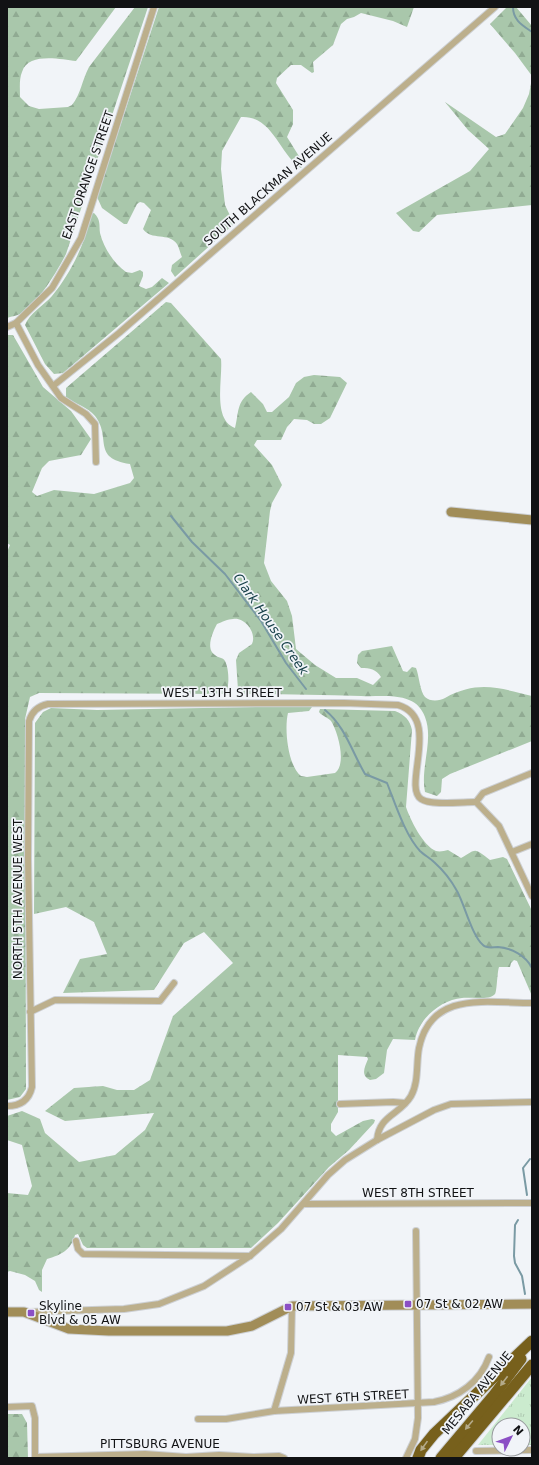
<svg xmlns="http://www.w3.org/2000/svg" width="539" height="1465" font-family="'DejaVu Sans',sans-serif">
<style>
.forest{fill:url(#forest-firs)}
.park{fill:url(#park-tufts)}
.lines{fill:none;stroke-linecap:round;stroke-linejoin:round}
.stream{stroke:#7a9aa4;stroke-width:2}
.street-casing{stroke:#cdd0d4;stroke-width:8}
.secondary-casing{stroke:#cdd0d4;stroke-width:11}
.highway-casing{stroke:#cdd0d4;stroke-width:13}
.street{stroke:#bcaf8c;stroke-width:6}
.secondary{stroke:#a18d58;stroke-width:9}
.highway{stroke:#77601c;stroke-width:11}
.oneway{fill:#b4aa8a}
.poi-dot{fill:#8b4fc5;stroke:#f1f4f8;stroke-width:1.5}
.labels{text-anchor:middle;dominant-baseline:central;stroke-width:3.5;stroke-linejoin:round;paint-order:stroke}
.street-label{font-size:12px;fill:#111214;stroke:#f1f4f8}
.poi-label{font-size:12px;fill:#111214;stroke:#f1f4f8;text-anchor:start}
.water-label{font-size:13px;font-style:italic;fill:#153f48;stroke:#f1f4f8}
</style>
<defs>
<pattern id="forest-firs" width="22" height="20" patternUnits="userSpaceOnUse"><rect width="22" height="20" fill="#a9c7ab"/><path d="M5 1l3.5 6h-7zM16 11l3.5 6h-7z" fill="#90aa92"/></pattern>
<pattern id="park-tufts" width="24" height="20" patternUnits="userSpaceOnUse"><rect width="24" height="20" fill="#cbebce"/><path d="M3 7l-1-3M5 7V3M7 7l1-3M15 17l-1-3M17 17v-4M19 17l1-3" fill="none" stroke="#adc8b0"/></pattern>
</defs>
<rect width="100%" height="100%" fill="#f1f4f8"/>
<g class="forest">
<path d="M7,7H116L76,61C60,59 28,52 22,72C19,79 20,89 20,97L29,106L39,109L68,107L72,105C81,94 82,80 89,67L135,7H148L66,254C58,270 37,305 22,313C17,316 12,316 7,318Z"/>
<path d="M159,7H414L407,27L393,21L361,13L354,17L347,19L341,24L333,45L313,62L314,72L312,73L301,65H291L277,78L276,83L293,110V124L287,137L302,161L303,165L301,168C280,156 273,115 241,117L222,151L221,169L225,205L234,224L175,277L171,271L172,265L182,257C180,253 179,247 177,244C169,232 151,241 143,229L151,210L144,203L140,202L137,204L127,224H124L102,208L97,197Z"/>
<polygon points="507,7 516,7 532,26 532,76 515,53 490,24"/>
<polygon points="532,78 532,205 437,215 419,232 413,231 396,213 470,171 489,149 468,130 445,102 496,137 505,134 523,108 529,94"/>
<path d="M94,213C101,220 99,225 100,233C104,249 114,263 126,272L132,273L140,270L143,272V276L139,286L146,289L152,287L162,278L169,283L63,373L54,374L45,364L25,325C29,314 44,305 52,296C71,273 86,242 91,214Z"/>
<path d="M166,302L171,303L221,359C223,378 212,420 235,428C239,413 236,402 251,392L263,404L267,412H272L289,397L296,383L304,377L314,375L340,377L347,383L330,418L321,424H314L307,420L294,419L287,427L281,440H257L254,445L272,465L282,485L272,503L270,511L264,563L271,581L287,601L292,616L296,649L315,665L336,678H357L373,685L381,677C376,669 370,668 361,668L357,663L358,655L362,651L392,646L403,671L407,672L412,667L416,668C419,675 420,692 425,697C430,702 440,701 445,698C478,680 499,688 532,696V741L450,774L442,779L441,792L437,796L425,792C420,768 434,740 425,717C422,709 417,703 409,700C394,694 376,697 361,696C321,695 282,694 242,694L238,690L236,660L239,653L252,644C257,633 245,617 233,619C228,619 222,622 217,624C213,631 205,649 215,655C218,658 223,657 225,661C229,668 230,688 225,694L39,693L30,697L25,719L26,1089L20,1097L7,1100V552L10,545L7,543V335H13L43,387L71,411L91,439L81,455L49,461L42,468L32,492L37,496L54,490L94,494L130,483L134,478L130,464C91,458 112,438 95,416C88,407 75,404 66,397V388Z"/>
<path d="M310,706L312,707L309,711L288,713C284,729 288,766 301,776L307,777L335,773C347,764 338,732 331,721C329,718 322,716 319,712L320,709L395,711C405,715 410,720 412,730L406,807C410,819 423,846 436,851C440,852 444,851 448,850L461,858C477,849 473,847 490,860L503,857L507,859L532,911V996L517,961L514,960L511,963L510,967H499C497,973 497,992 495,994C488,1001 472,997 462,998C441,1000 419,1018 415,1040L393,1039L387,1050L384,1073L376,1079L370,1080C360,1075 365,1067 368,1059L367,1057L338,1055V1112L331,1124V1131L336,1136L363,1121L372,1119L375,1120L374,1123L349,1150L329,1167L278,1223L251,1248H87L83,1245L78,1234L75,1235C71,1250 61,1255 47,1259L42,1270V1292L39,1290L35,1281L25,1275L10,1271L7,1272V1193L28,1195L32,1186L22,1145L7,1140V1116L22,1111L40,1119L45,1133L79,1162L115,1155L145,1130L154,1113L65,1121L45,1111L74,1088L103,1086L117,1090H134L150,1080L173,1016L233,963L204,932L184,943L154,990L63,993L80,959L107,954L94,922L66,907L34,914L35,723L43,712L51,708L97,710Z"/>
<polygon points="7,1414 22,1414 27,1423 28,1458 7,1458"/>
</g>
<polygon class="park" points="532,1377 532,1445 523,1445 523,1425 499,1425 499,1445 478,1445"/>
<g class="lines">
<g class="stream">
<path d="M513,7C513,20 522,25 532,32"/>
<polyline points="171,516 192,542 225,574 261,621 286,663 306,689"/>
<path d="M325,710C345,726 352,752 365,774L387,783C395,803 405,835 420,851C424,855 430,858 434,862C443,870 451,880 457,891C464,903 472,936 483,945C487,949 493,947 498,947C512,948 526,956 532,968"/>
<polyline points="527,1195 523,1168 530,1159"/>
<polyline points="518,1220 515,1225 514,1256 515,1263 522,1276 525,1294"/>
</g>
<g class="street-casing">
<g id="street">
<polyline points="16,323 38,365 61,398 86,414 95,424 96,462"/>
<polyline points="7,327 16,323 52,288 81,238 154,7"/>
<polyline points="53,386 119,333 495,7"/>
<polyline points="476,802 499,826 532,896"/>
<polyline points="476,802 483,793 532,773"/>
<polyline points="512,852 532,844"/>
<polyline points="30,1012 55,1000 160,1001 174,983"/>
<polyline points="340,1104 393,1102 405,1103"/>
<path d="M7,1106C20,1106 29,1100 32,1087L28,859L29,721C32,711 38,706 48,704L344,703L398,705C442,718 402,786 421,799C431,806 462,802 476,802"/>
<path d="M377,1140C379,1115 400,1115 411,1096C419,1082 416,1063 419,1048C431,990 487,1003 532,1003"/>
<polyline points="304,1204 532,1203"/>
<polyline points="76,1241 78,1249 83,1254 250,1256"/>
<polyline points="29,1312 124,1309 159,1304 204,1286 250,1256 281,1229 328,1175 345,1160 377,1140 434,1110 451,1104 532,1102"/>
<polyline points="7,1407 32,1406 35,1418 35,1458"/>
<polyline points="274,1411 291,1353 292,1306"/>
<path d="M198,1419H226L274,1411L434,1402C459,1397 480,1382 489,1357"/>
<polyline points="476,1451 532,1450"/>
<polyline points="35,1457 145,1454 186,1457 219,1455 253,1457 279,1456 284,1458"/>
<polyline points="406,1458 415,1439 418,1418 416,1231"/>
</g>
</g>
<g class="secondary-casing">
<g id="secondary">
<polyline points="451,512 532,520"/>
<polyline points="7,1312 24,1312 69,1329 109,1331 227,1331 252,1326 292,1306 532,1304"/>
</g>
</g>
<g class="highway-casing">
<g id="highway">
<polyline points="418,1458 421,1450 434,1434 532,1341"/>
<polyline points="441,1458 494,1395 521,1359"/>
<polyline points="454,1458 532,1365"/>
</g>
</g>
<use href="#street" class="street"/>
<use href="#secondary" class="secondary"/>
<use href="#highway" class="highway"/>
</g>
<defs><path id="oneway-solid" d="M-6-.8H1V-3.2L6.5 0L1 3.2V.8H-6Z"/></defs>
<g class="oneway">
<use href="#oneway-solid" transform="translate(504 1381) rotate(127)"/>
<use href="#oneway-solid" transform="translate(469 1425) rotate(130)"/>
<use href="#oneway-solid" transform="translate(424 1446) rotate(125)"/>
</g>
<g class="poi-dot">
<rect x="404" y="1300" width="8" height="8" rx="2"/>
<rect x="284" y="1303" width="8" height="8" rx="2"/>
<rect x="27" y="1309" width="8" height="8" rx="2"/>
</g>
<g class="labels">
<g class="street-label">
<text transform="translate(88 175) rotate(-71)">EAST ORANGE STREET</text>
<text transform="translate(268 189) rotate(-41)">SOUTH BLACKMAN AVENUE</text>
<text x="222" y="693">WEST 13TH STREET</text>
<text transform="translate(18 899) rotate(-90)">NORTH 5TH AVENUE WEST</text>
<text x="418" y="1193">WEST 8TH STREET</text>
<text transform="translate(477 1393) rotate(-51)">MESABA AVENUE</text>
<text transform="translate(353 1397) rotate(-3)">WEST 6TH STREET</text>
<text x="160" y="1444">PITTSBURG AVENUE</text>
</g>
<g class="poi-label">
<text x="416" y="1304">07 St &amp; 02 AW</text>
<text x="39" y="1306">Skyline<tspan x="39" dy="14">Blvd &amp; 05 AW</tspan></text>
<text x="296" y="1307">07 St &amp; 03 AW</text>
</g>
<g class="water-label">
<text transform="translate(271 624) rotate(55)">Clark House Creek</text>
</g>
</g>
<rect width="539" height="1465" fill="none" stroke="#111214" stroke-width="16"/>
<g transform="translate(511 1437) rotate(48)"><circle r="19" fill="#f1f4f8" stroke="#979a9d"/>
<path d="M0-3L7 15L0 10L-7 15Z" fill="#8b4fc5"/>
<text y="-6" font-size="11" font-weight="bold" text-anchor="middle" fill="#111214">N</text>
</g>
</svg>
